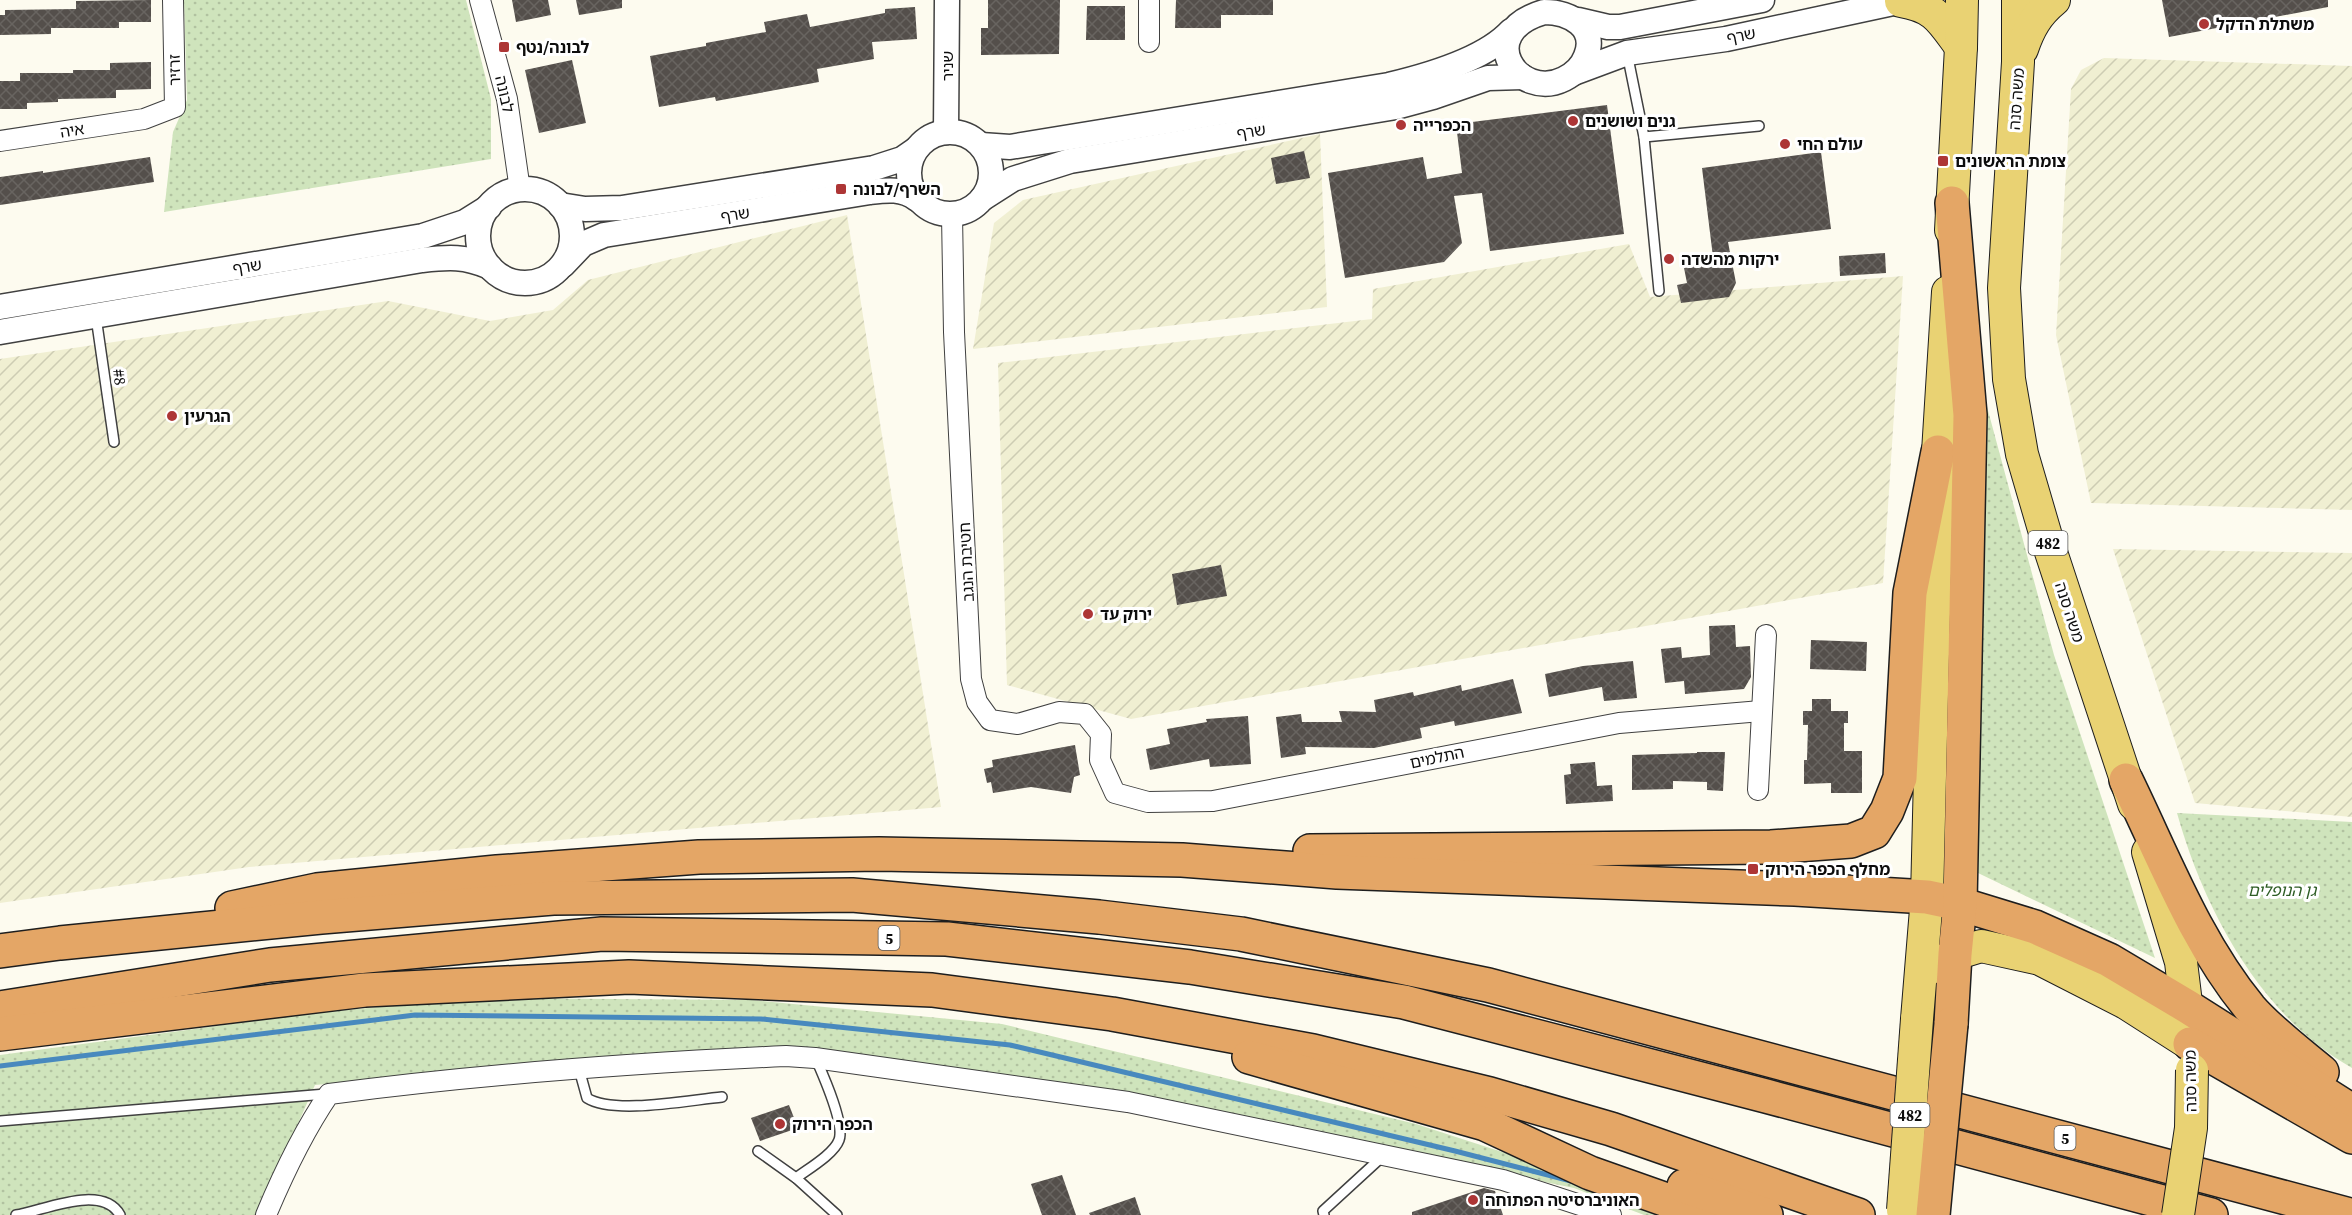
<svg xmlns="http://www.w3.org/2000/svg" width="2352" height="1215" font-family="'Source Serif 4','Noto Sans Hebrew',serif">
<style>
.farmland{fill:url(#farmland-furrows)}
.green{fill:url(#green-dots)}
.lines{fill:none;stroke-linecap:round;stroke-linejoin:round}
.stream{stroke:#4889be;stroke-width:5}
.building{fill:url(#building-cross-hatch)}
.service-casing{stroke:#404040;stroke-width:12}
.minor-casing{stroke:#404040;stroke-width:22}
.tertiary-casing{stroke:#404040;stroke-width:27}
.primary-casing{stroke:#1e1e1e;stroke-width:34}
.motorway-casing{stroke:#1e1e1e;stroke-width:36}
.service{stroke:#fff;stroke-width:9}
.minor{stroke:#fff;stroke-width:20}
.tertiary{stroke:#fff;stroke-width:24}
.primary{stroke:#e9d273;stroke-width:32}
.motorway{stroke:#e4a666;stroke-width:33}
.primary-bridge-casing{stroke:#1e1e1e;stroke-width:34;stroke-linecap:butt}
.motorway-bridge-casing{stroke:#1e1e1e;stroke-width:36;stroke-linecap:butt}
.primary-bridge{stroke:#e9d273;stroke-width:32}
.motorway-bridge{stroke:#e4a666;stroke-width:33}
.poi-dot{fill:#ad3535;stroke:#fff;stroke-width:2}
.labels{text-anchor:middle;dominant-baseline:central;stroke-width:6;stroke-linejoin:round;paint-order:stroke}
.shield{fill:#fff;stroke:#565656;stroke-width:1.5}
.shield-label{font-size:15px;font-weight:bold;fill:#0d0d0d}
.poi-label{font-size:16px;font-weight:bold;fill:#0d0d0d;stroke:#fff;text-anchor:start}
.street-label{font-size:16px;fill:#0d0d0d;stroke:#fff}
.park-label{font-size:16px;font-style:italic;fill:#2e5d25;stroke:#fff}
</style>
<defs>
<pattern id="farmland-furrows" width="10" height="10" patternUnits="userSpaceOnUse" patternTransform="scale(1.5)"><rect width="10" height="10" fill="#f0efd2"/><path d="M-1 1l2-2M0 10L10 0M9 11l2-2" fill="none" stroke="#cdccb3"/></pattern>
<pattern id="green-dots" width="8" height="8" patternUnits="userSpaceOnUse" patternTransform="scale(1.5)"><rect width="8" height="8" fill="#cfe4bc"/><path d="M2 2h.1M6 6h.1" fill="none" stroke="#b1c2a0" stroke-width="1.8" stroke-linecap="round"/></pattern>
<pattern id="building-cross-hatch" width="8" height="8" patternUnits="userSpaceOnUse" patternTransform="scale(1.5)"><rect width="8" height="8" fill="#544f4b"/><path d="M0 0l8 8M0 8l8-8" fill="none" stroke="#686460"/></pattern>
</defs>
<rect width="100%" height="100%" fill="#fdfbef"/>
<g class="farmland">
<polygon points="2104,58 2352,66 2352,510 2091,503 2056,335 2071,89 2081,70"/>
<polygon points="1320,134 1327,307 973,349 994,223 1023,200"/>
<polygon points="847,215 941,807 249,867 0,903 0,359 388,301 490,321 553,310 588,280"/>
<polygon points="1629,244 1650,297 1903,276 1883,583 1131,719 1007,685 998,363 1372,319 1373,289"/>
<polygon points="2113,549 2352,553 2352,817 2195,803"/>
</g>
<g class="green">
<polygon points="184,0 466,0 491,99 491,159 164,212 173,132 187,100"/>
<polygon points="1986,403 2054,655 2155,958 1978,873"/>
<path d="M2177,813L2352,822V1068C2261,1017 2204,910 2177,813Z"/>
<polygon points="478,998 752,1000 1002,1024 1416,1124 1564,1172 1684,1215 1644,1215 1574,1188 1040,1079 790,1047 622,1057 315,1085 258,1215 0,1215 0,1055 313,1013"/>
</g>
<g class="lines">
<polyline class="stream" points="0,1066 415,1015 761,1019 1010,1045 1455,1151 1571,1181"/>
</g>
<g class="building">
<polygon points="151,0 151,22 119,22 119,28 51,28 51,34 0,35 0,15 5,15 5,10 76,9 76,1"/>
<polygon points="512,0 548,0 551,15 516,22"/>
<polygon points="576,0 622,0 622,8 579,15"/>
<polygon points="988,0 1060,0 1059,54 981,55 981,28 988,28"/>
<polygon points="1176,0 1273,0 1273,15 1221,15 1221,28 1175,28"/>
<polygon points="2162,0 2328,0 2328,7 2169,37"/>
<polygon points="1087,6 1125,6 1125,40 1086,40"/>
<polygon points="915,7 917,39 872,42 874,59 817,69 819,82 716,101 715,97 659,107 650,56 706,46 706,43 766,32 764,22 807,14 810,27 885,13 885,9"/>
<polygon points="572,60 586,123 539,133 525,70"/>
<polygon points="151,62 151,89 116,90 116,98 58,99 58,102 27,103 27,109 0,109 0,81 20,81 20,73 73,73 73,70 110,70 110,63"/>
<polygon points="1607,105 1624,234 1490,251 1482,193 1454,196 1462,243 1444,262 1345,278 1328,173 1423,157 1427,179 1462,173 1456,124"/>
<polygon points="1304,151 1310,178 1276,184 1271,158"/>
<polygon points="1821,152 1831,229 1728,242 1736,283 1729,297 1681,303 1677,285 1687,283 1683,263 1713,257 1702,168"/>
<polygon points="150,157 154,182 0,205 0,177 43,171 43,173"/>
<polygon points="1885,253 1886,273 1840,276 1839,256"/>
<polygon points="1221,565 1227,596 1177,605 1172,574"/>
<polygon points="1735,625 1736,647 1750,646 1751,677 1744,689 1685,694 1684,681 1665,683 1661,649 1681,647 1682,658 1710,655 1709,626"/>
<polygon points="1811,640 1867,642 1866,671 1810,669"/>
<polygon points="1633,661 1637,698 1604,701 1602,687 1549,697 1545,674 1583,666"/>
<polygon points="1513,679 1522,713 1455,726 1454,721 1420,728 1422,738 1374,748 1305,747 1306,754 1281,758 1276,717 1301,714 1302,722 1342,722 1339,711 1376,712 1374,700 1413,692 1414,696 1461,685 1462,691"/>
<polygon points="1812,699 1831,699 1831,711 1848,711 1848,723 1844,723 1844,751 1862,751 1862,793 1831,793 1831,783 1804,784 1804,760 1807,760 1808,725 1803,725 1803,711 1812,711"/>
<polygon points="1248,716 1251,764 1210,767 1209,759 1150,770 1146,749 1170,744 1167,729 1207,722 1206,719"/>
<polygon points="1075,745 1080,775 1074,777 1071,793 1031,787 993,793 991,782 987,783 984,769 993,767 992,760"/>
<polygon points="1697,752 1725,752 1723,791 1707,790 1707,782 1673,781 1673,789 1632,790 1632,755 1697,753"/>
<polygon points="1595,762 1597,786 1612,785 1613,801 1566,804 1564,775 1571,774 1570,764"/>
<polygon points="789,1105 798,1128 760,1141 751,1118"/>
<polygon points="1062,1175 1076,1215 1042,1215 1031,1184"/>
<polygon points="1484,1188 1495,1191 1503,1215 1412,1215 1412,1212"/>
<polygon points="1135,1197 1141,1215 1090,1215 1089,1213"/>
</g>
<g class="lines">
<g class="service-casing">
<g id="service">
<polyline points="1627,53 1644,137 1659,291"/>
<polyline points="1644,137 1759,126"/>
<polyline points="96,317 114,442"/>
<path d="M579,1069L587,1098C614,1115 689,1100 722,1097"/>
<polyline points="0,1121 326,1094"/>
<polyline points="758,1151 796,1178 837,1215"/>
<path d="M796,1178C808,1169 834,1154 839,1140C845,1124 823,1075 816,1059"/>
<path d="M16,1215C43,1211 102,1183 120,1215"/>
<polyline points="1324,1215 1323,1211 1384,1155"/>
</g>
</g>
<g class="minor-casing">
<g id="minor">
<polyline points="480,0 507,99 520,190"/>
<polyline points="1149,0 1149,42"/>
<polyline points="0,141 144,119 175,107 173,0"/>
<polyline points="952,215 954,332 971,679 977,702 990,720 1018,724 1059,712 1085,714 1101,734 1100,760 1115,793 1148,802 1213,801 1619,723 1761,711"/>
<polyline points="1758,790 1766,635"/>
<path d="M266,1215C284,1172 303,1132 329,1094C481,1074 634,1063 786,1056L815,1058L1128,1102L1503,1180L1611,1215"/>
</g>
</g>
<g class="tertiary-casing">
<g id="tertiary">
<path d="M1544,12C1569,12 1598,27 1586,56C1582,67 1574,74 1564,79C1518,102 1472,33 1544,12Z"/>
<polyline points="1578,20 1608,27 1620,27 1762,0"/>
<polyline points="1576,72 1627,53 1726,39 1907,0"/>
<circle cx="950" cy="173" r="41"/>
<polyline points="946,132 947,0"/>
<path d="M981,145L1010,147L1389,85C1427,76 1484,60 1511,31"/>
<circle cx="525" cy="236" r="47"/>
<polyline points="983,198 1013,179 1070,161 1396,107 1433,97 1488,78 1523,77"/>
<polyline points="560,205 585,209 622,208 874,168 902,159 915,150"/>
<path d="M563,265L583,244L604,235L870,192C887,190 902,188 917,199"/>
<polyline points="0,307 423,236 465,222 489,207"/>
<path d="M0,332L422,260C449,257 465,256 490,267"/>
</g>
</g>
<g class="primary-casing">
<g id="primary">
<polyline points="2018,0 2018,62 2004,288 2009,379 2022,454 2048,543 2134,804"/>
<path d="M1901,1C1936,7 1941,20 1961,47"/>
<path d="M2022,49C2029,28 2037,14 2054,0"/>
<polyline points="1951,230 1961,47 1962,0"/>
<polyline points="2148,852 2181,962 2189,1028"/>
<polyline points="1935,967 1955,954 1981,946 2040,959 2126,1003 2190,1044"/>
<polyline points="1917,1019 1927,897 1938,452 1948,292"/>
</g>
</g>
<g class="motorway-casing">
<g id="motorway">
<path d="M2126,780C2164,858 2195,941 2250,1008C2271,1032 2298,1052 2322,1072"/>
<polyline points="1310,851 1771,847 1851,841 1874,832 1887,811 1900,778 1910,593 1938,452"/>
<polyline points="232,908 317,890 497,872 699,857 879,854 1182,860 1337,872 1795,889 1927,897 1960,904 2035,927 2109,960 2188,1007 2352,1111"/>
<polyline points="0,951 60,943 321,917 553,898 852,895 1099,917 1241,934 1488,985 2350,1215"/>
<polyline points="0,1008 270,965 602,934 947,939 1190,967 1404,1002 1766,1096 2211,1215"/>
<polyline points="1951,1024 1955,954 1960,904 1970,415 1952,203"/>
<polyline points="0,1034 365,990 629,977 932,990 1112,1014 1313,1051 1490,1094 1611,1129 1858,1215"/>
<polyline points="2190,1044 2352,1137"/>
<polyline points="1249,1057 1485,1124 1590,1173 1709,1215"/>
<polyline points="1684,1186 1766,1215"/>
</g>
</g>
<use href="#service" class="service"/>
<use href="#minor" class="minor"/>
<use href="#tertiary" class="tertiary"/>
<use href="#primary" class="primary"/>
<use href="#motorway" class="motorway"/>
<g class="primary-bridge-casing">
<g id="primary-bridge">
<polyline points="1903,1210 1917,1019"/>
<polyline points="2178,1215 2191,1128 2192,1070"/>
</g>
</g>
<g class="motorway-bridge-casing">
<polyline id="motorway-bridge" points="1933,1215 1951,1024"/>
</g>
<use href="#primary-bridge" class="primary-bridge"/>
<use href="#motorway-bridge" class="motorway-bridge"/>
</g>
<g class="poi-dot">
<circle cx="2204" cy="24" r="6"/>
<rect x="498" y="41" width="12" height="12" rx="3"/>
<circle cx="1573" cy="121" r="6"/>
<circle cx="1401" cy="125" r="6"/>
<circle cx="1785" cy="144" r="6"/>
<rect x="1937" y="155" width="12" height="12" rx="3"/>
<rect x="835" y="183" width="12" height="12" rx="3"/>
<circle cx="1669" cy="259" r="6"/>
<circle cx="172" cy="416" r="6"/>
<circle cx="1088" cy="614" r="6"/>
<rect x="1747" y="863" width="12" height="12" rx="3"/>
<circle cx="780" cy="1124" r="6"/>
<circle cx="1473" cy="1200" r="6"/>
</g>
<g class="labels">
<g class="shield">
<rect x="2028.5" y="531" width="39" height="24" rx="4.5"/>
<rect x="878.5" y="926" width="21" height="24" rx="4.5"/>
<rect x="1890.5" y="1103" width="39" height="24" rx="4.5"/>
<rect x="2054.5" y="1126" width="21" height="24" rx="4.5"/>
</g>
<g class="shield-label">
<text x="2048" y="543">482</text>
<text x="889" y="938">5</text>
<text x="1910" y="1115">482</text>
<text x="2065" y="1138">5</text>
</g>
<g class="poi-label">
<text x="2216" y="24">משתלת הדקל</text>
<text x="516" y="47">לבונה/נטף</text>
<text x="1585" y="121">גנים ושושנים</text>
<text x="1413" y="125">הכפרייה</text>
<text x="1797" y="144">עולם החי</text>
<text x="1955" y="161">צומת הראשונים</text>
<text x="853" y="189">השרף/לבונה</text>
<text x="1681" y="259">ירקות מהשדה</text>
<text x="184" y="416">הגרעין</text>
<text x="1100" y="614">ירוק עד</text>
<text x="1765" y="869">מחלף הכפר הירוק</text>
<text x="792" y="1124">הכפר הירוק</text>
<text x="1485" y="1200">האוניברסיטה הפתוחה</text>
</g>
<g class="street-label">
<text transform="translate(1741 35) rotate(-11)">שרף</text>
<text transform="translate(947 66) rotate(-90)">שניר</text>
<text transform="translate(174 70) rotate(-91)">זרזיר</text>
<text transform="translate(505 94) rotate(77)">לבונה</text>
<text transform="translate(2016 99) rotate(-86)">משה סנה</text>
<text transform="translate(72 130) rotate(-9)">איה</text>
<text transform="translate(1251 131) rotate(-9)">שרף</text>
<text transform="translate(735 214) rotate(-9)">שרף</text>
<text transform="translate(247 266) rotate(-9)">שרף</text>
<text transform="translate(120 377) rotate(82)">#8</text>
<text transform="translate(966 562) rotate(-93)">חטיבת הנגב</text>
<text transform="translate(2070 612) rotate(72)">משה סנה</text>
<text transform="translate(1437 757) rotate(-12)">התלמים</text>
<text transform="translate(2190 1081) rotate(-91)">משה סנה</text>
</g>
<g class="park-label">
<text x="2282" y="890">גן הנופלים</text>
</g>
</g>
</svg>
